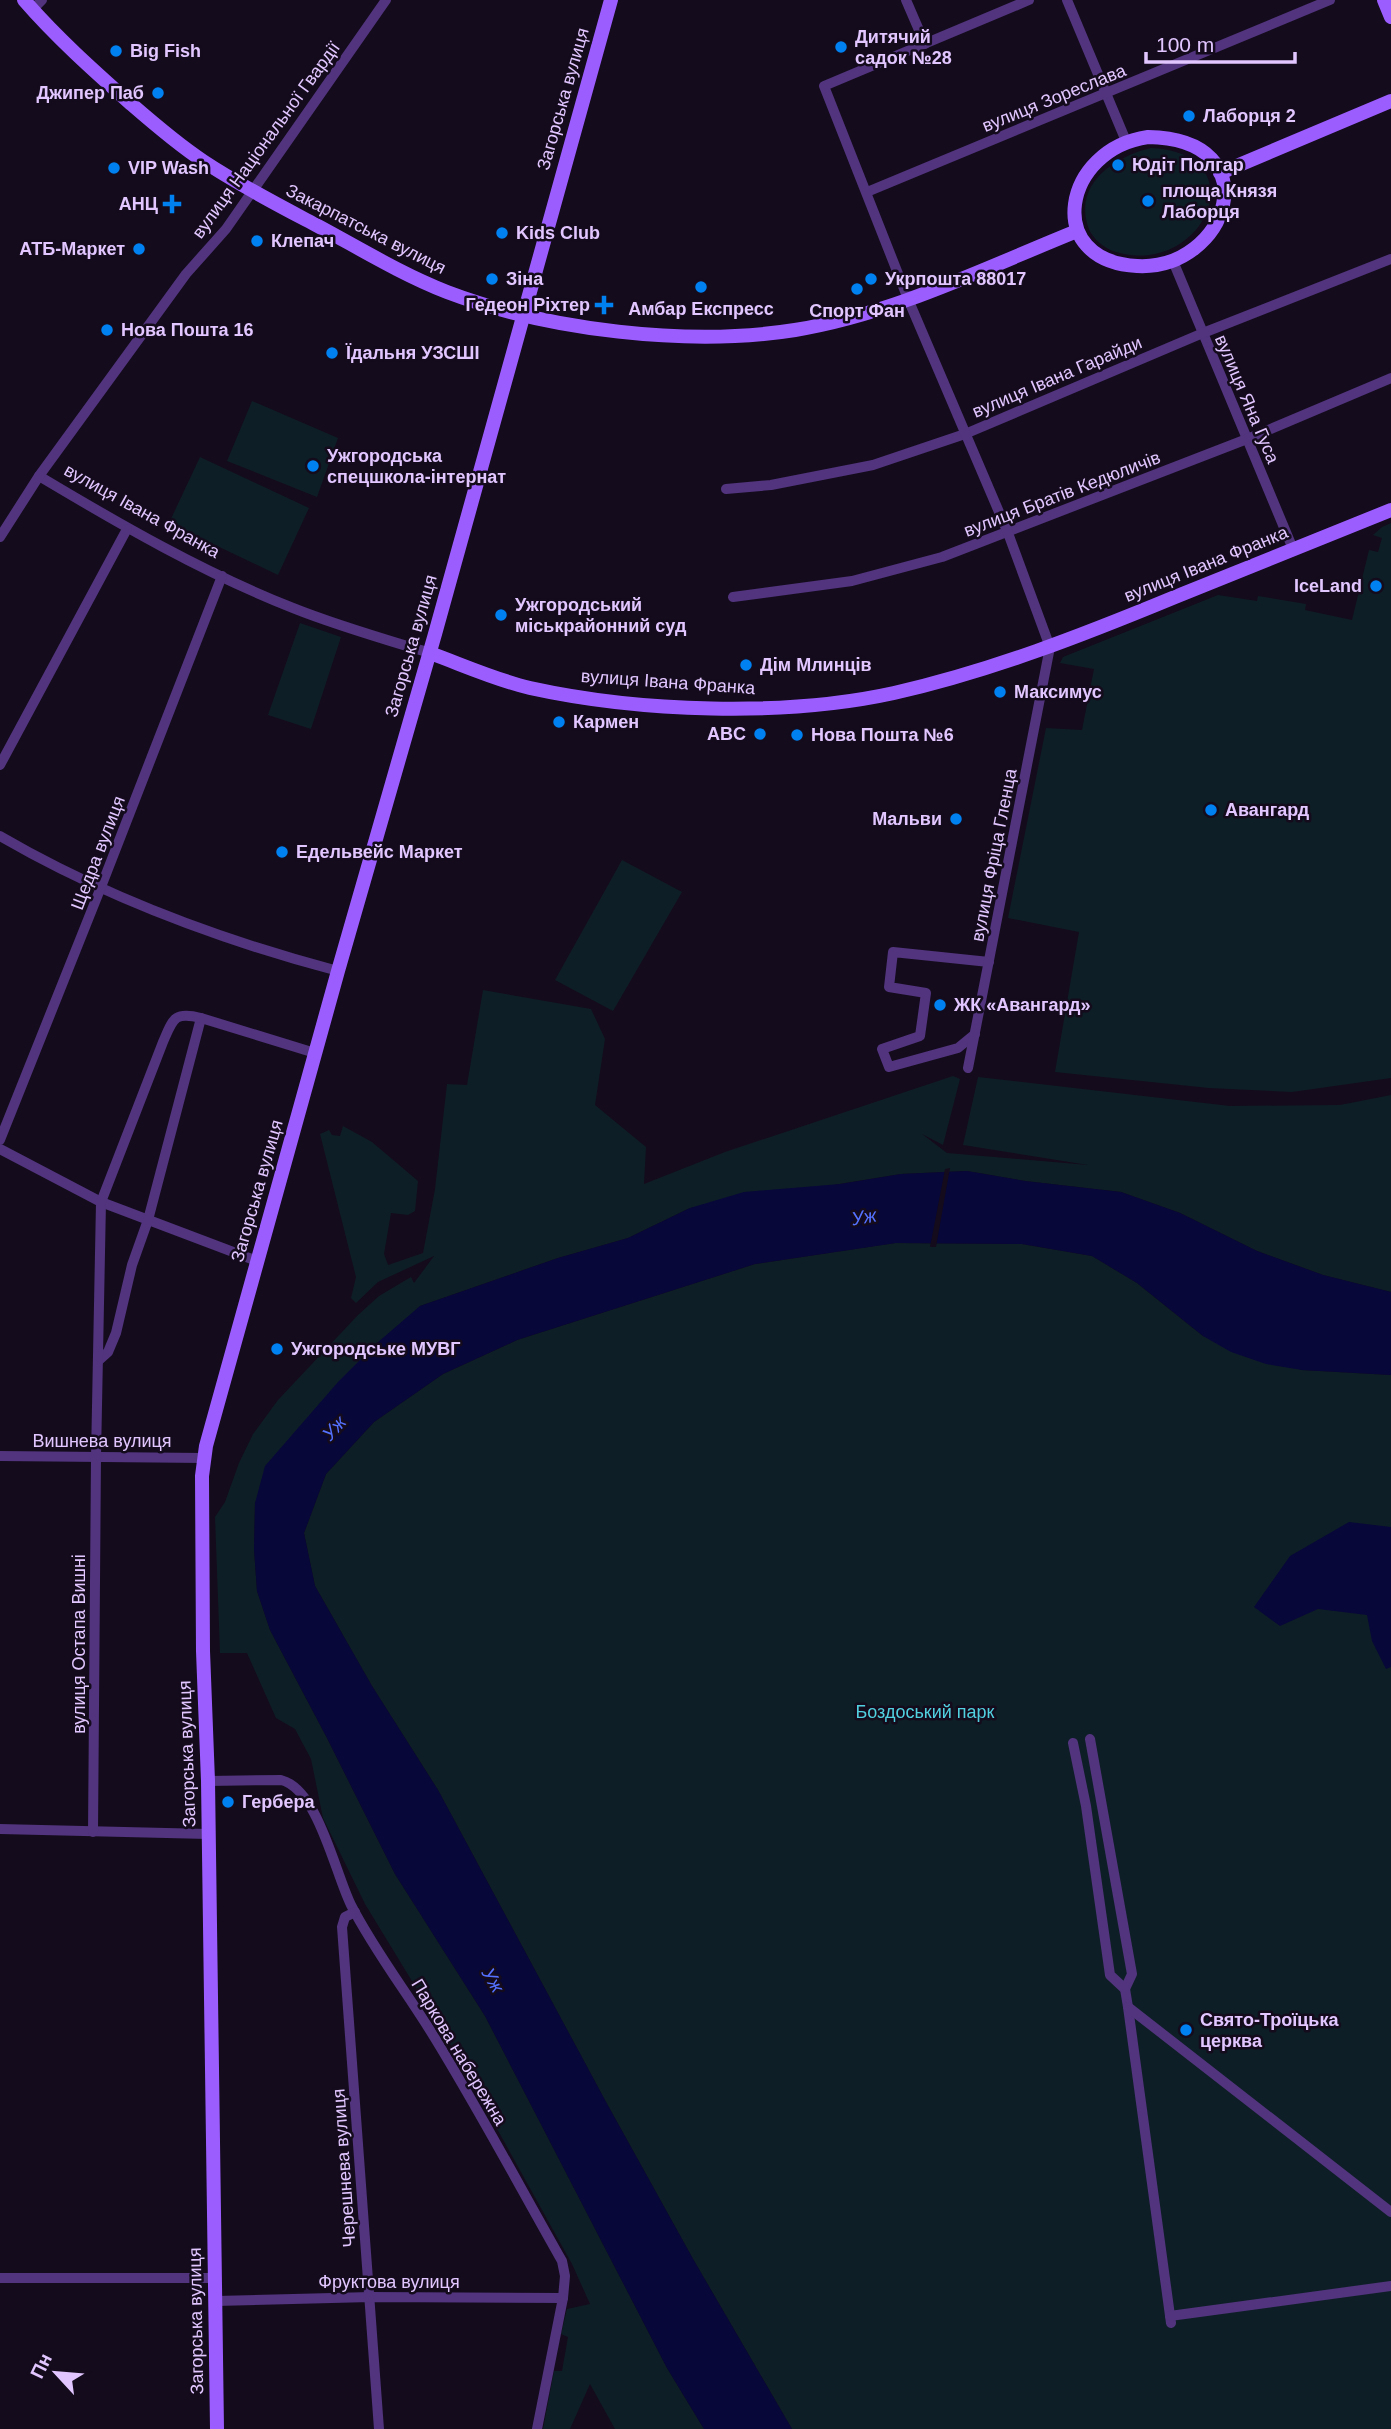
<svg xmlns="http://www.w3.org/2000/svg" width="1391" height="2429" font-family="Helvetica,sans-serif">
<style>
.green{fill:#0e1e26}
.water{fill:#070739}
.pier{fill:#140b1c}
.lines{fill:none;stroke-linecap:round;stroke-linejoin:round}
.street{stroke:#51347d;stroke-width:10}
.secondary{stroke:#9c5dff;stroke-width:14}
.poi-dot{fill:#0081f1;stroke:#140b1c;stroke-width:2.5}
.labels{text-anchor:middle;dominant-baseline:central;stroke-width:5;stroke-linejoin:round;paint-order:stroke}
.poi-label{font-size:18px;font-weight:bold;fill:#e1c6ff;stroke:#140b1c;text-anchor:start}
.street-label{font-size:18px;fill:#e1c6ff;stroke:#140b1c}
.park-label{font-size:18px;fill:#51d0e0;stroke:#140b1c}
.water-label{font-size:19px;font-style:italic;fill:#5471ff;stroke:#140b1c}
</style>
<rect width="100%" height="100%" fill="#140b1c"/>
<g class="green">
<path d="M1151,148C1259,153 1204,278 1116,252C1103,248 1090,237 1087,223C1076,182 1116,156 1151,148Z"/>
<polygon points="252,401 338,438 317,497 227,461"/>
<polygon points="200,457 309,508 278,575 169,523"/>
<polygon points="1391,523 1391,1078 1292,1092 1209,1088 1055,1072 1079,932 1008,918 1046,728 1082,730 1094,669 1060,663 1063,657 1218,595 1257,601 1258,596 1306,604 1305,610 1352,620 1369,550 1378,552 1382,538 1373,535 1382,527"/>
<polygon points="300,623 341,637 311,729 268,715"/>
<polygon points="622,860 682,892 613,1011 555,980"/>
<polygon points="483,990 591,1009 605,1039 595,1105 646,1147 644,1184 725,1152 953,1076 960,1079 943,1145 922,1134 947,1153 1088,1165 963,1145 978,1077 1230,1106 1340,1105 1391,1095 1391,1292 1323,1275 1257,1251 1180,1213 1121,1192 1025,1181 967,1171 901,1174 690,1208 628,1238 558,1258 420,1306 255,1503 254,1549 257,1591 270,1630 327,1738 395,1874 485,2016 667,2368 704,2429 615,2429 590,2384 570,2429 543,2429 554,2371 562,2371 568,2337 561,2334 567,2309 590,2304 572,2264 446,2037 365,1904 323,1818 311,1759 295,1729 276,1718 247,1653 220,1653 215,1517 225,1502 239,1463 253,1434 278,1400 358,1315 379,1296 411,1277 414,1283 434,1256 378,1282 356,1303 351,1298 356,1277 320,1134 329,1130 332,1135 340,1136 343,1126 372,1142 418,1181 415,1211 408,1215 391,1213 384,1254 388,1265 423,1253 435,1189 447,1084 467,1085"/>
<polygon points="895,1243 1022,1244 1092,1256 1137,1283 1203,1336 1302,1370 1391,1375 1391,2429 792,2429 693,2259 606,2102 438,1790 372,1686 315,1586 304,1533 326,1474 374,1422 443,1374 517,1340 755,1264"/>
</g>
<g class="water">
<polygon points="967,1171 1025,1181 1121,1192 1180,1213 1257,1251 1323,1275 1391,1292 1391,1375 1302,1370 1266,1364 1231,1352 1203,1336 1137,1283 1092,1256 1022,1244 896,1243 755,1264 517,1340 443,1374 374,1422 326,1474 304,1533 315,1586 372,1686 438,1790 606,2102 693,2259 792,2429 704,2429 667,2368 485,2016 395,1874 327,1738 270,1630 257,1591 254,1549 255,1503 265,1466 338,1382 377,1343 420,1306 558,1258 628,1238 690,1208 744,1192 840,1184 901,1174"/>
<polygon points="1349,1522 1391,1527 1391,1667 1386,1669 1372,1641 1367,1615 1318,1609 1280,1626 1254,1607 1290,1556"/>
</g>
<polygon class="pier" points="950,1168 936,1247 930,1247 945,1169"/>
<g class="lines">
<g class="street">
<polyline points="906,0 925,44"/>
<polyline points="1067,0 1126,141"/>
<polyline points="33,9 42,0"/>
<polyline points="867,192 1330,0"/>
<polyline points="1173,261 1293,549"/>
<path d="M39,476C121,525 204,573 293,608C338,626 384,639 430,653"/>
<polyline points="726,489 771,485 873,465 965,434 1203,333 1391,259"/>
<polyline points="0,537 39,476 186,274 226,229 386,0"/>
<polyline points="733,597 852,581 942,557 1247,439 1391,378"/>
<polyline points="0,765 127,529"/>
<path d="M0,836C105,897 221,940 338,971"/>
<polyline points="975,1034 958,1048 889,1067 882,1049 920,1036 926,993 889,987 893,952 989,962"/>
<polyline points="968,1068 1050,647 1008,533 908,299 824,86 1029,0"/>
<polyline points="0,1140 101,887 222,576"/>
<polyline points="0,1149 101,1202 257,1261"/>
<polyline points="98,1361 108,1352 116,1333 132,1265 148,1220 201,1018"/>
<polyline points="0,1456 204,1458"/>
<polyline points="1090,1739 1132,1974 1125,1989"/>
<polyline points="1073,1743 1086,1806 1110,1975 1125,1989 1128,2007 1171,2323"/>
<path d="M208,1781L281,1780C318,1789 335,1873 351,1905C375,1952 409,1995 436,2040C480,2112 520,2187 562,2261L565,2276L563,2298L537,2429"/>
<polyline points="0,1829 208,1834"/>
<path d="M93,1832L96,1457L101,1202L163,1042C173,1019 174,1011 201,1018L315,1053"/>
<polyline points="355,1912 345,1917 342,1927 379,2429"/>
<polyline points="1128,2007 1391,2212"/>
<polyline points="0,2278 214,2278"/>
<polyline points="216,2301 371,2297 563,2298"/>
<polyline points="1170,2316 1391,2286"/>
</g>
<g class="secondary">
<path d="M24,0C56,37 93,70 130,103C153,123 177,144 203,161C239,185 278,205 316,225C359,248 401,274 447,292C547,330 688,347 795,330C893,314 985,268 1077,231"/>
<polyline points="1384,0 1391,17"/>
<path d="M1148,137C1272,139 1228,271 1137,266C1042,261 1063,149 1148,137Z"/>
<polyline points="1220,173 1391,101"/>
<path d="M430,653C463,665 496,680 530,688C639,712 785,717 894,693C991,671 1083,635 1175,597C1247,568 1319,539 1391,510"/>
<polyline points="217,2429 208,1781 203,1651 202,1476 206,1446 338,971 435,634 611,0"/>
</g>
</g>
<g class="poi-dot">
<circle cx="841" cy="47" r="7"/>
<circle cx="116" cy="51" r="7"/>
<circle cx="158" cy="93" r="7"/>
<circle cx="1189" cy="116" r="7"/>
<circle cx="1118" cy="165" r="7"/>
<circle cx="114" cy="168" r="7"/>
<circle cx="1148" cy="201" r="7"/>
<path d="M168.5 193.5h7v7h7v7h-7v7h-7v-7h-7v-7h7z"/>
<circle cx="502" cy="233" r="7"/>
<circle cx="257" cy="241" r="7"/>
<circle cx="139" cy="249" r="7"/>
<circle cx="492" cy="279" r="7"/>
<circle cx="871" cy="279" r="7"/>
<circle cx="701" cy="287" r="7"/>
<circle cx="857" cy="289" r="7"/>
<path d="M600.5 294.5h7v7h7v7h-7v7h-7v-7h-7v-7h7z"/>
<circle cx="107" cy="330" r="7"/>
<circle cx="332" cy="353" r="7"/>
<circle cx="313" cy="466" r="7"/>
<circle cx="1376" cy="586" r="7"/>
<circle cx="501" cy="615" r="7"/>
<circle cx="746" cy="665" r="7"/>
<circle cx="1000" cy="692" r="7"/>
<circle cx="559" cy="722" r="7"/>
<circle cx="760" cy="734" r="7"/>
<circle cx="797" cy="735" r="7"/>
<circle cx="1211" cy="810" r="7"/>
<circle cx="956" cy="819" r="7"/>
<circle cx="282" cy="852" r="7"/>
<circle cx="940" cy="1005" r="7"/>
<circle cx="277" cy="1349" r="7"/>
<circle cx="228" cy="1802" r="7"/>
<circle cx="1186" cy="2030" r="7"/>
</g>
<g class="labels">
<g class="poi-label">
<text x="855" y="37">Дитячий<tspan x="855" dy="21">садок №28</tspan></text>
<text x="130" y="51">Big Fish</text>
<text x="144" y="93" text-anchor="end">Джипер Паб</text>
<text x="1203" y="116">Лаборця 2</text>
<text x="1132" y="165">Юдіт Полгар</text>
<text x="128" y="168">VIP Wash</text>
<text x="1162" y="191">площа Князя<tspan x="1162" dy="21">Лаборця</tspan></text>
<text x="158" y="204" text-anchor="end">АНЦ</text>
<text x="516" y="233">Kids Club</text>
<text x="271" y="241">Клепач</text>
<text x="125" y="249" text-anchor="end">АТБ-Маркет</text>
<text x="506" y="279">Зіна</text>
<text x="885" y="279">Укрпошта 88017</text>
<text x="590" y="305" text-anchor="end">Гедеон Ріхтер</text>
<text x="701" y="309" text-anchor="middle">Амбар Експресс</text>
<text x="857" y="311" text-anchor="middle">Спорт Фан</text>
<text x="121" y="330">Нова Пошта 16</text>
<text x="346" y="353">Їдальня УЗСШІ</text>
<text x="327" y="456">Ужгородська<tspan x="327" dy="21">спецшкола-інтернат</tspan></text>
<text x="1362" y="586" text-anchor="end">IceLand</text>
<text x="515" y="605">Ужгородський<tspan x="515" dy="21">міськрайонний суд</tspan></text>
<text x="760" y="665">Дім Млинців</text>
<text x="1014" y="692">Максимус</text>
<text x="573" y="722">Кармен</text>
<text x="746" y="734" text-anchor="end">ABC</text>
<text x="811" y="735">Нова Пошта №6</text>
<text x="1225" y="810">Авангард</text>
<text x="942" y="819" text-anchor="end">Мальви</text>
<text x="296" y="852">Едельвейс Маркет</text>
<text x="954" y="1005">ЖК «Авангард»</text>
<text x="291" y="1349">Ужгородське МУВГ</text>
<text x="242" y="1802">Гербера</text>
<text x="1200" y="2020">Свято-Троїцька<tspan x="1200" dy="21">церква</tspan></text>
</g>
<g class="street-label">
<text transform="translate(1054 98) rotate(-22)">вулиця Зореслава</text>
<text transform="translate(563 99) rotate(-74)">Загорська вулиця</text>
<text transform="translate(266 140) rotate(-54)">вулиця Національної Гвардії</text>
<text transform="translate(366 229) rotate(27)">Закарпатська вулиця</text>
<text transform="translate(1057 377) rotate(-23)">вулиця Івана Гарайди</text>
<text transform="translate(1247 399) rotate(67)">вулиця Яна Гуса</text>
<text transform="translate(1062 494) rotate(-21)">вулиця Братів Кедюличів</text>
<text transform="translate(142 511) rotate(29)">вулиця Івана Франка</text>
<text transform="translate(1206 564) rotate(-22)">вулиця Івана Франка</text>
<text transform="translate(411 646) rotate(-74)">Загорська вулиця</text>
<text transform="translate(668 682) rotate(4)">вулиця Івана Франка</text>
<text transform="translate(98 853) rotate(-69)">Щедра вулиця</text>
<text transform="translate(994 855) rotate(-79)">вулиця Фріца Гленца</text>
<text transform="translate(257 1191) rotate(-74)">Загорська вулиця</text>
<text x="102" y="1441">Вишнева вулиця</text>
<text transform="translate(79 1644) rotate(-90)">вулиця Остапа Вишні</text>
<text transform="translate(187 1754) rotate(-92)">Загорська вулиця</text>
<text transform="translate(459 2052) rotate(59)">Паркова набережна</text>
<text transform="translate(344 2168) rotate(-94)">Черешнева вулиця</text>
<text x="389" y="2282">Фруктова вулиця</text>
<text transform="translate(196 2321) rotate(-91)">Загорська вулиця</text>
</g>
<g class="park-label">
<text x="925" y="1712">Боздоський парк</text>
</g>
<g class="water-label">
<text transform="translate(864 1217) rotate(-10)">Уж</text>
<text transform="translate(334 1428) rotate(-48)">Уж</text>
<text transform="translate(493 1980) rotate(60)">Уж</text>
</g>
</g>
<g transform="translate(56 2373) rotate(296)" stroke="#140b1c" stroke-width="5" paint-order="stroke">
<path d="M0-5L12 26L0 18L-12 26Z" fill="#e1c6ff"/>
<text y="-10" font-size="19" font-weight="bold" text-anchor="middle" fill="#e1c6ff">Пн</text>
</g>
<path d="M1146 52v10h149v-10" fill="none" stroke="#e1c6ff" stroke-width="3.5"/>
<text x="1156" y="52" font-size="21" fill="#e1c6ff" stroke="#140b1c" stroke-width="5" paint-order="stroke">100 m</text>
</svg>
